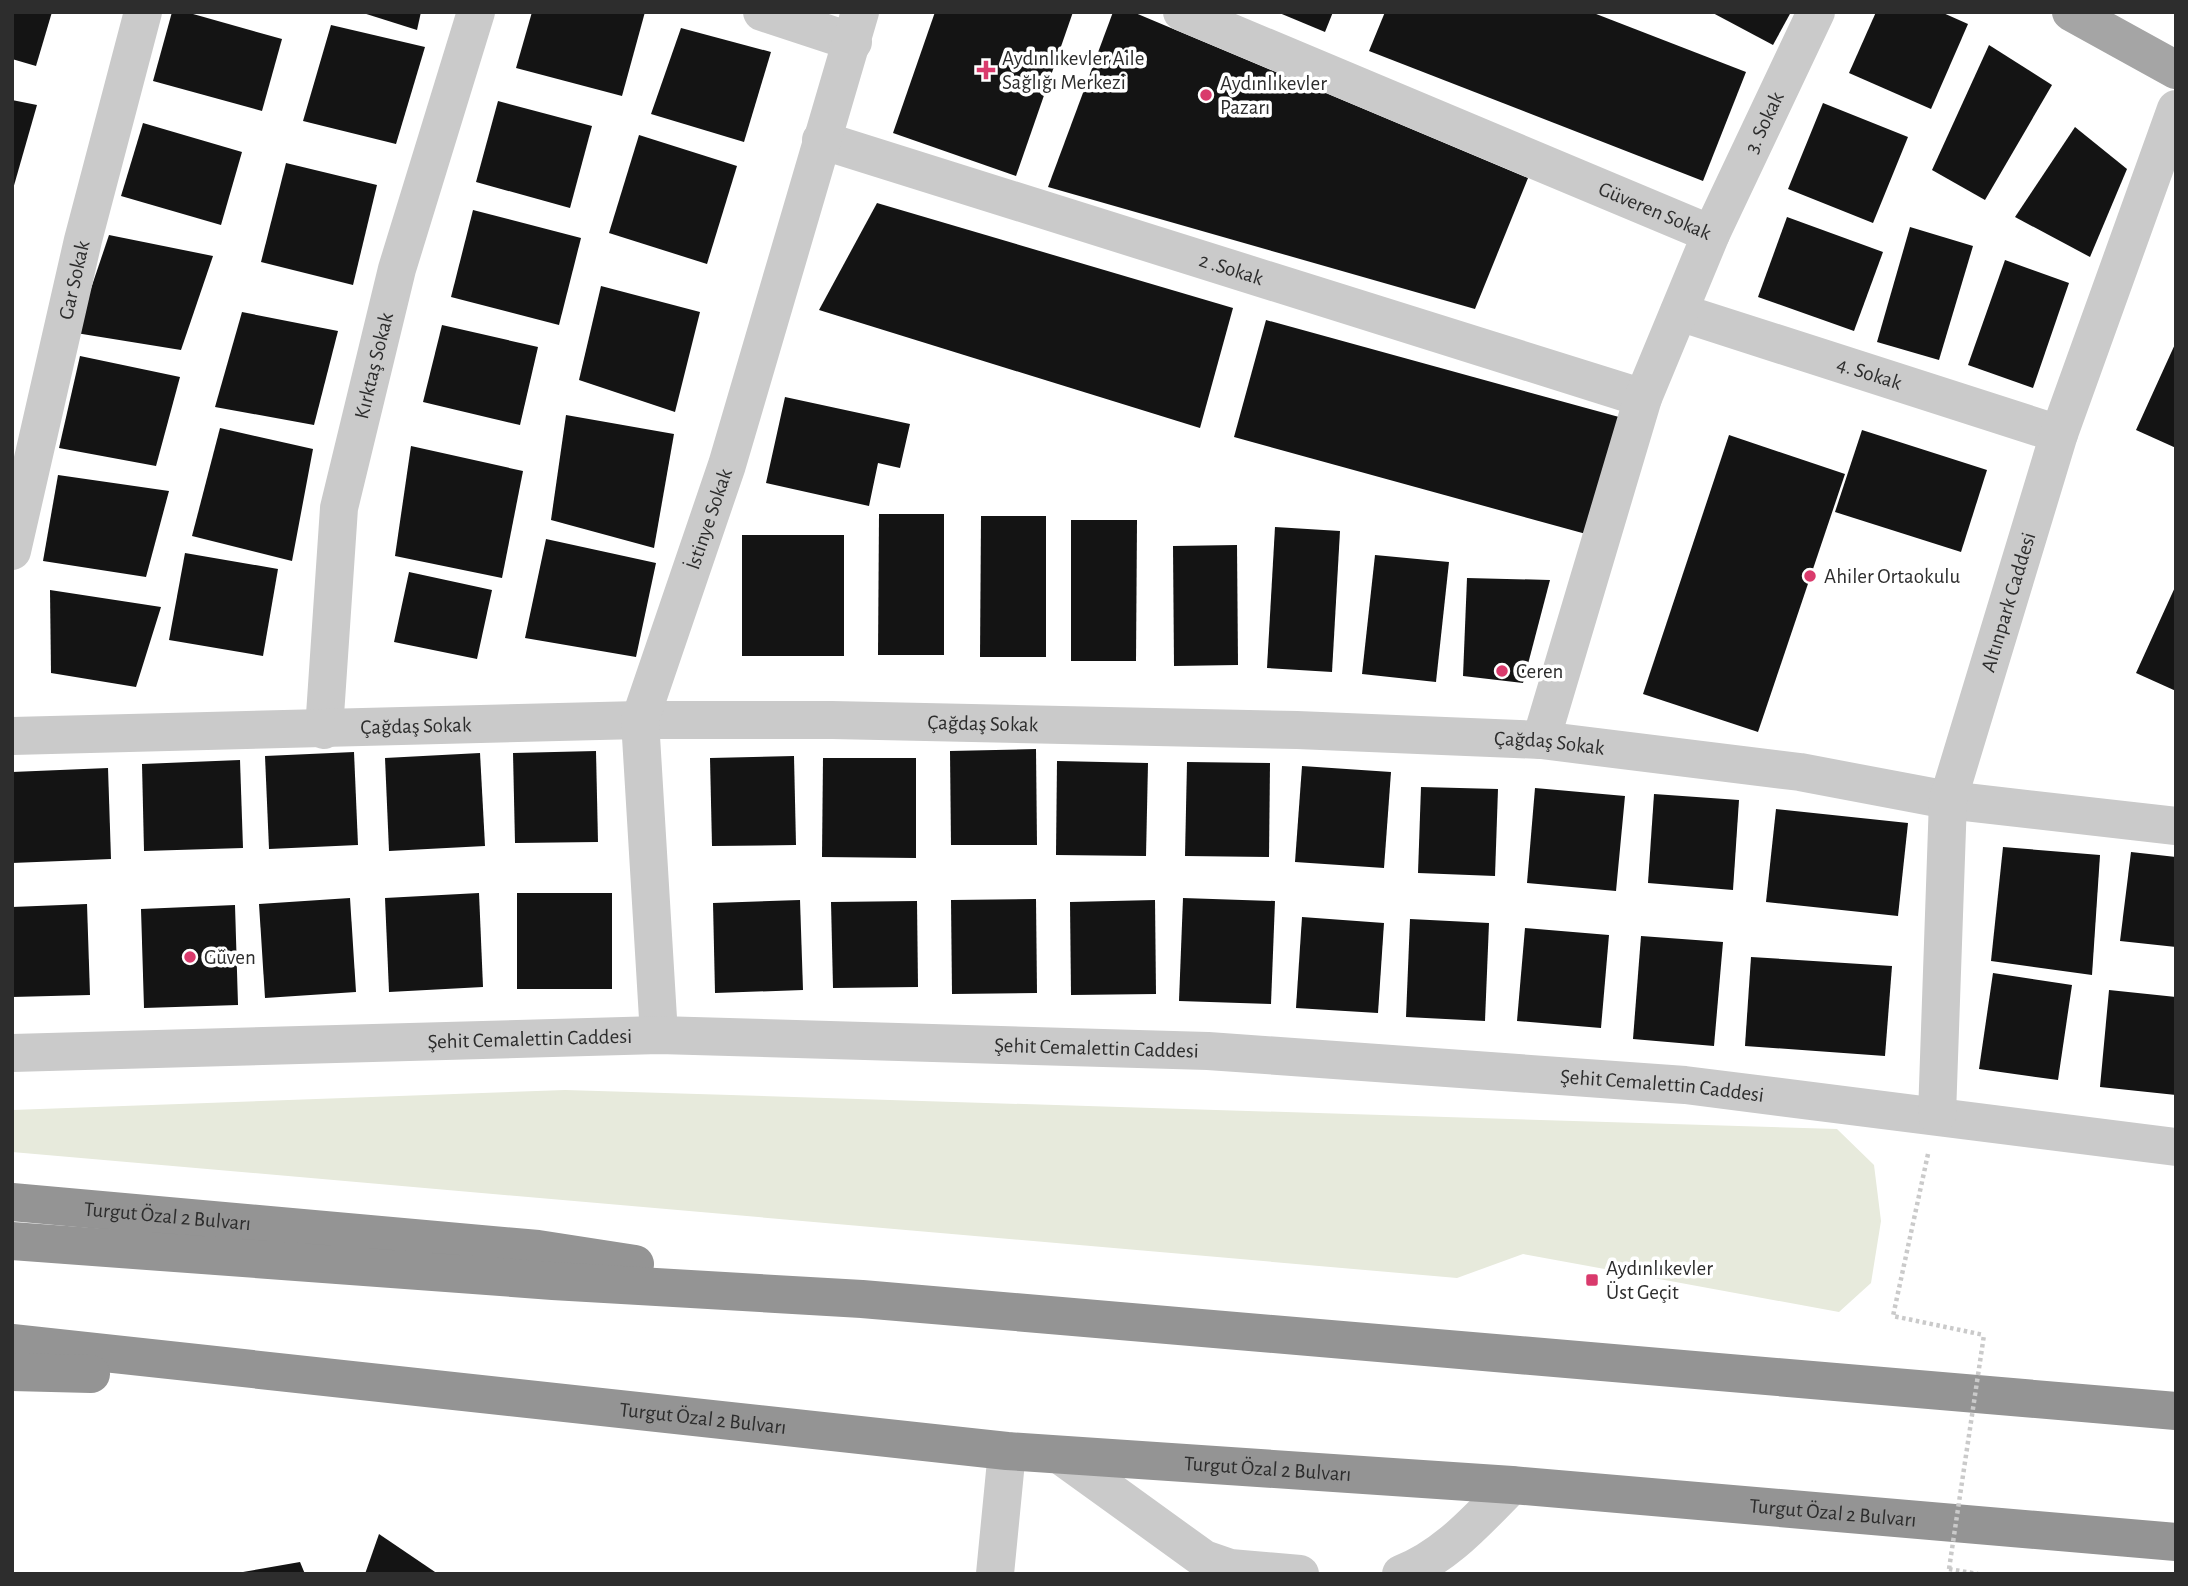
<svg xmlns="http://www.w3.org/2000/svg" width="2188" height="1586" font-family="'Alegreya Sans',sans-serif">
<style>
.green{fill:#e7eadc}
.building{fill:#141414}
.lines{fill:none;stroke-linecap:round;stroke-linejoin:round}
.path{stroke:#cacaca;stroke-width:4.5;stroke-dasharray:3.5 3.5;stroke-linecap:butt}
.minor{stroke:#cacaca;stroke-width:38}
.major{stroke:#a5a5a5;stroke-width:38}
.highway{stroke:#949494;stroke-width:38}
.path-bridge{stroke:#cacaca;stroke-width:4.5;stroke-dasharray:3.5 3.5;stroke-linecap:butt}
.poi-dot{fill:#d93a6c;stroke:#fff;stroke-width:2.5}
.labels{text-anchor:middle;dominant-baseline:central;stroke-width:7;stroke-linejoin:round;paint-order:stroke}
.poi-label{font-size:21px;fill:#2d2d2d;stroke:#fff;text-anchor:start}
.street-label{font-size:21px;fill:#2d2d2d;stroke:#fff}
</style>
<rect width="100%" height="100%" fill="#fff"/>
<polygon class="green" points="565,1090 1837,1129 1874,1165 1881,1221 1871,1283 1839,1312 1523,1254 1457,1278 12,1152 12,1110"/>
<g class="building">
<polygon points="12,12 52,12 36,66 12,59"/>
<polygon points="172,12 186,12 282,39 262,111 153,81"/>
<polygon points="360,12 421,12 417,30"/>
<polygon points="532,12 645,12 622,96 516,68"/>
<polygon points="935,12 1073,12 1016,176 893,133"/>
<polygon points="1113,12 1133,12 1528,178 1475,309 1048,187"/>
<polygon points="1277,12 1333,12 1325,32"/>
<polygon points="1385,12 1591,12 1746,72 1703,181 1369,51"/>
<polygon points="1711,12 1791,12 1773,45"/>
<polygon points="1876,12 1941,12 1968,24 1931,109 1849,73"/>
<polygon points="331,25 425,47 396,144 303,121"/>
<polygon points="681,28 771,52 744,142 651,114"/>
<polygon points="1989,45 2052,85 1985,200 1932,170"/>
<polygon points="12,100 37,105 13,189 12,188"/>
<polygon points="498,101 592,126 570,208 476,182"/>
<polygon points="1823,103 1908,137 1873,223 1788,189"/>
<polygon points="143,123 242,152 221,225 121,196"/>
<polygon points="2075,127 2127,169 2090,257 2015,217"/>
<polygon points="639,135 737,166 707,264 609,233"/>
<polygon points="286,163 377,185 353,285 261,262"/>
<polygon points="877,203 1233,308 1200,428 819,310"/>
<polygon points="473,210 581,238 559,325 451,297"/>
<polygon points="1787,217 1883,252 1854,331 1758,297"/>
<polygon points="1910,227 1973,246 1939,360 1877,342"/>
<polygon points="109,235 213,256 181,350 76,333"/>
<polygon points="2005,260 2069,283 2033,388 1968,365"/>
<polygon points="601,286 700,312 675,412 579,380"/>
<polygon points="242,312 338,331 314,425 215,407"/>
<polygon points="1266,320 1619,417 1586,534 1234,437"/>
<polygon points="442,325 538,347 520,425 423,402"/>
<polygon points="2176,342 2176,448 2136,430"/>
<polygon points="80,356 180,377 156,466 59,448"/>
<polygon points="785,397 910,424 900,468 878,463 869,506 766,483"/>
<polygon points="566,415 674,434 654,548 551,520"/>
<polygon points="220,428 313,449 292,561 192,536"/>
<polygon points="1862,430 1987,470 1961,552 1835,512"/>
<polygon points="1729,435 1845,474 1758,732 1643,694"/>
<polygon points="411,446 523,471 502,578 395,556"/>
<polygon points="58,475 169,491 146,577 43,561"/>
<polygon points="879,514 944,514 944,655 878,655"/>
<polygon points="981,516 1046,516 1046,657 980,657"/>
<polygon points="1071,520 1137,520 1136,661 1071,661"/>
<polygon points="1275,527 1340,531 1332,672 1267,668"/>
<rect x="742" y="535" width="102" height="121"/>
<polygon points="546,539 656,563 636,657 525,638"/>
<polygon points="1237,545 1238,665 1174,666 1173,546"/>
<polygon points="185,553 278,569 263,656 169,640"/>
<polygon points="1375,555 1449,562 1436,682 1362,674"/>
<polygon points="409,572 492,590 477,659 394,642"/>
<polygon points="1467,578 1550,580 1523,683 1463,676"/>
<polygon points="2176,585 2176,691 2136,673"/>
<polygon points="50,590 161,607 136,687 51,673"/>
<polygon points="1036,749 1037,845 951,845 950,751"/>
<polygon points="596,751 598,842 515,843 513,753"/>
<polygon points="354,752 358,845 269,849 265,756"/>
<polygon points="480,753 485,846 389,851 385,758"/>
<polygon points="794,756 796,845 712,846 710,758"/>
<polygon points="823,758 916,758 916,858 822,857"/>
<polygon points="240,760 243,848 144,851 142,764"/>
<polygon points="1057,761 1148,763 1146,856 1056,855"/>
<polygon points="1187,762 1270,763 1269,857 1185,856"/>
<polygon points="1302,766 1391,772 1384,868 1295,862"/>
<polygon points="108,768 111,859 12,863 12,772"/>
<polygon points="1421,787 1498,789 1495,876 1418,873"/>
<polygon points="1535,788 1625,796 1616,891 1527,883"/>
<polygon points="1654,794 1739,800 1733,890 1648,883"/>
<polygon points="1776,809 1908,823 1898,916 1766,902"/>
<polygon points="2003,847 2100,855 2092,975 1991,961"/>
<polygon points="2131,852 2176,857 2176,947 2120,941"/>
<polygon points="479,893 483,987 389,992 385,898"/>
<rect x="517" y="893" width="95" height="96"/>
<polygon points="350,898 356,992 265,998 259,904"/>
<polygon points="1183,898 1275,901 1271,1004 1179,1001"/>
<polygon points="1036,899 1037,993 952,994 951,900"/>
<polygon points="800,900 803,990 715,993 713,903"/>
<polygon points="1155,900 1156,994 1071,995 1070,902"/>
<polygon points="917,901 918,987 833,988 831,902"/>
<polygon points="87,904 90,995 12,997 12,907"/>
<polygon points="235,905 238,1005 144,1008 141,909"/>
<polygon points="1302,917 1384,923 1378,1013 1296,1008"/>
<polygon points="1410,919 1489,923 1485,1021 1406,1017"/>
<polygon points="1525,928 1609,935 1601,1028 1517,1021"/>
<polygon points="1641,936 1723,942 1714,1046 1633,1039"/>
<polygon points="1751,957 1892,966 1885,1056 1745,1046"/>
<polygon points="1993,973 2072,985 2058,1080 1979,1069"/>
<polygon points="2109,990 2176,997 2176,1095 2100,1087"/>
<polygon points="379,1534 438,1574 365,1574"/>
<polygon points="300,1562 305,1574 243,1574 243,1572"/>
</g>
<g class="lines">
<g class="path">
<polyline points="1928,1154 1893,1316 1984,1335"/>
<polyline points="1949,1569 1978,1574"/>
</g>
<g class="minor">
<polyline points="762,12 853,42"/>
<path id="s1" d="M1182,12L1711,234"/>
<path id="s2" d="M821,140L1643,398"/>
<path id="s3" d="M1679,312L2059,434"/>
<path id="s4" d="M12,551L83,240L143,12"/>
<path id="s5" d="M324,730L339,508L397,269L476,12"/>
<path id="s6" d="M12,736L640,720H832L1297,730L1541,740L1800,772L1948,800L2176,826"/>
<path id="s7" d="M1541,740L1643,398L1711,234L1816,12"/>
<path id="s8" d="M659,1035L640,720L727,465L860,12"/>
<path id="s9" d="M12,1053L659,1035L1208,1051L1685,1085L2176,1147"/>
<path id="s10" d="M1937,1115L1948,800L2059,434L2176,109"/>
<polyline points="1060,1455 1204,1559 1230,1568 1300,1574"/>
<polyline points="995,1574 1007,1451"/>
<path d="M1401,1574C1447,1556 1478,1519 1512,1485"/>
</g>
<polyline class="major" points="2071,12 2176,70"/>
<g class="highway">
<path id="s11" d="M12,1202L538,1249L635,1264"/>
<polyline points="12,1241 553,1281 862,1299 2176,1411"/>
<path id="s12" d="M12,1343L1007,1451L1512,1485L2176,1542"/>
<polyline points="12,1372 91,1374"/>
</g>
<polyline class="path-bridge" points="1949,1569 1984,1335"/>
</g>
<g class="poi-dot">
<path d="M982.5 59.5h7v7h7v7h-7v7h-7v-7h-7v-7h7z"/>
<circle cx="1206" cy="95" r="7"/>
<circle cx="1810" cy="576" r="7"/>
<circle cx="1502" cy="671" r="7"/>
<circle cx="190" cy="957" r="7"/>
<rect x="1585" y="1273" width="14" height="14" rx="3.5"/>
</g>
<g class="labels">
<g class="poi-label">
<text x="1002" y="58">Aydınlıkevler Aile<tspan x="1002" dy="24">Sağlığı Merkezi</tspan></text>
<text x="1220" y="83">Aydınlıkevler<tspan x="1220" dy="24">Pazarı</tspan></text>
<text x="1824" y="576">Ahiler Ortaokulu</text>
<text x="1516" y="671">Ceren</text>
<text x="204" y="957">Güven</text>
<text x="1606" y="1268">Aydınlıkevler<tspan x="1606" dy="24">Üst Geçit</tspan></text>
</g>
<g class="street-label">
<text stroke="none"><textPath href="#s7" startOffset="658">3. Sokak</textPath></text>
<text stroke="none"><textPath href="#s1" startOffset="513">Güveren Sokak</textPath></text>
<text stroke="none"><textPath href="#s2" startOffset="430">2 .Sokak</textPath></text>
<text stroke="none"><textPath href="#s4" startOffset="278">Gar Sokak</textPath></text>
<text stroke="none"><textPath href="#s5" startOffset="369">Kırktaş Sokak</textPath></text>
<text stroke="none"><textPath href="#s3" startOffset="200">4. Sokak</textPath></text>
<text stroke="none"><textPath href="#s8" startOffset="528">İstinye Sokak</textPath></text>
<text stroke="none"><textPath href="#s10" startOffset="522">Altınpark Caddesi</textPath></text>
<text stroke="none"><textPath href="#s6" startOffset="971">Çağdaş Sokak</textPath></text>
<text stroke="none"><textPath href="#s6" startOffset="404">Çağdaş Sokak</textPath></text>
<text stroke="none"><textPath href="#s6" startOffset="1538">Çağdaş Sokak</textPath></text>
<text stroke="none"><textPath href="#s9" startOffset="518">Şehit Cemalettin Caddesi</textPath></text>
<text stroke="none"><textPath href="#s9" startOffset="1085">Şehit Cemalettin Caddesi</textPath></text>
<text stroke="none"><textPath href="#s9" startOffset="1652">Şehit Cemalettin Caddesi</textPath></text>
<text stroke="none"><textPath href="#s11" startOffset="156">Turgut Özal 2 Bulvarı</textPath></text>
<text stroke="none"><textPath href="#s12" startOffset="695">Turgut Özal 2 Bulvarı</textPath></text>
<text stroke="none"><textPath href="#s12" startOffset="1262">Turgut Özal 2 Bulvarı</textPath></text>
<text stroke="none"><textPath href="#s12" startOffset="1829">Turgut Özal 2 Bulvarı</textPath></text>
</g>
</g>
<rect width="2188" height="1586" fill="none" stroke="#2d2d2d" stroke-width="28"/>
</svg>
